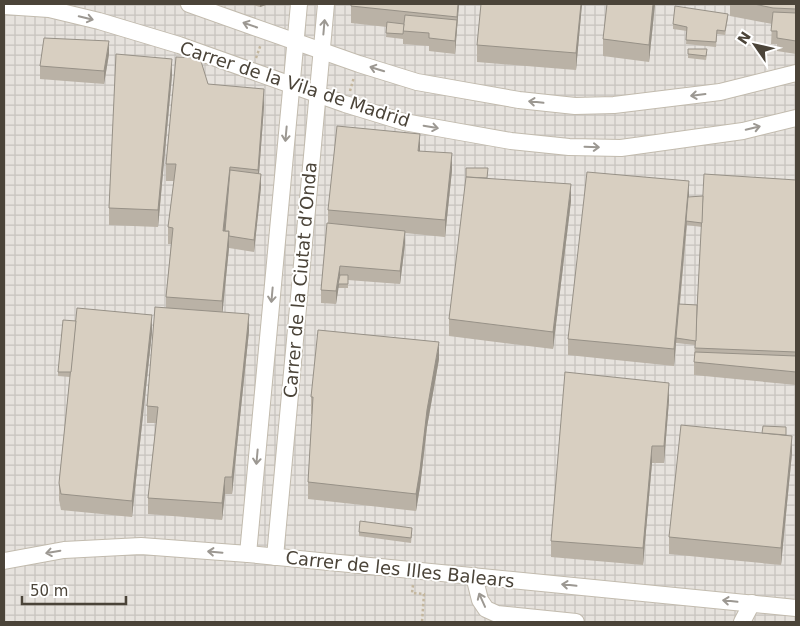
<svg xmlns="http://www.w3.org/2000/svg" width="800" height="626" font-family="'DejaVu Sans',sans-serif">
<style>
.industrial{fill:url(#industrial-grid)}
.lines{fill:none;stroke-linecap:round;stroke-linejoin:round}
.minor-casing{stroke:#c2bbae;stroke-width:18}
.path{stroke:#c4b79f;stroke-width:2.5;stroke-dasharray:2.5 2.5;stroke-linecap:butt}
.minor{stroke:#fff;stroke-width:16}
.wall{fill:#bab2a6;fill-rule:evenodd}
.shaded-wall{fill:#979187}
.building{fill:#d8cfc1;stroke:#979187}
.oneway{stroke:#9c9892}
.labels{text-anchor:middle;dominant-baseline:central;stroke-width:4;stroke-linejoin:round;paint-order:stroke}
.street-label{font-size:18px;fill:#4b4439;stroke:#fff}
</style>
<defs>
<pattern id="industrial-grid" width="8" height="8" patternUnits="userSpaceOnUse" patternTransform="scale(1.25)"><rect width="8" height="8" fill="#e6e2dd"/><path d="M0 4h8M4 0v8" fill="none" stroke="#c7c3be"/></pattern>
</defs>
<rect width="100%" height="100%" fill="#f6f3ec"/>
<rect class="industrial" x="4" y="4" width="792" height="618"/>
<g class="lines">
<g class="minor-casing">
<g id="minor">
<polyline points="189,4 359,64 417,82 519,100 575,106 614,105 720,92 796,73"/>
<polyline points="4,6 49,9 99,21 179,45 345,104 404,122 511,141 569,147 621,148 743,131 796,118"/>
<polyline points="248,554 299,4"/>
<polyline points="275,557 326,4"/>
<polyline points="4,561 64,550 141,546 248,554 796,608"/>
<polyline points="474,576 480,600 486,609 497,614 576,622"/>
<polyline points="742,622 752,603"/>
</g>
</g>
<g class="path">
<polyline points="256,58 261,44"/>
<polyline points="350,91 354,77"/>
<polyline points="413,585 412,593 424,594 422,622"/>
</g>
<use href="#minor" class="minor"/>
</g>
<g class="wall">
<polygon points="250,4 269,4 260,7"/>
<polygon points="351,4 459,4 455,54 429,51 429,46 403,44 403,39 386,37 387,27 351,23"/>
<polygon points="582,4 576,70 477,62 477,45"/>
<polygon points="607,4 655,4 649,62 603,56 603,39"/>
<polygon points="730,4 796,4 796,54 777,51 777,44 771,44 772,24 730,16"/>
<polygon points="728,18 725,35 717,34 716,47 686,44 687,31 673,29 673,24"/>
<polygon points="688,49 707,54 706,60 688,58"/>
<polygon points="109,54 104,84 40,79 40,66"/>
<polygon points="172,75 158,227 109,225 109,208"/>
<polygon points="208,84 264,106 259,174 261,187 254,252 229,248 222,312 249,331 232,494 225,494 222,520 148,514 148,498 156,423 147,423 147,406 166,308 166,297 171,244 168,244 168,227 174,181 166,181 166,164"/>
<polygon points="420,151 452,170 445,237 405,233 405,244 400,284 348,280 348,288 338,288 336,304 321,303 321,290 328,223 328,210"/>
<polygon points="488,178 571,201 553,349 449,336 449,319"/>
<path d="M796,180V385L694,375V362L695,345L676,343L674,366L568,355V339L703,196ZM687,225L702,227L697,305L680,304Z"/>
<polygon points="152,332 132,517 61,510 59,500 59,483 70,377 58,376 58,372"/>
<polygon points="439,359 427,427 420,487 416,511 308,499 308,482 312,414 311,414 311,397"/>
<polygon points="669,400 664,463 652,463 643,565 551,557 551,541"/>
<polygon points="786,435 792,453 781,565 669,554 669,537"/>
<polygon points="359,532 412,533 411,543 359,536"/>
</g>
<g class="shaded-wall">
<polygon points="260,4 269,4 260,7"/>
<polygon points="458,4 459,4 455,54 455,41"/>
<polygon points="581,4 582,4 576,70 576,53"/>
<polygon points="653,4 655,4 649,62 649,45"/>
<polygon points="109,41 109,54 104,84 104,71"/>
<polygon points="172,59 172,75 158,227 158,210"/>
<polygon points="264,89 264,106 258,187 258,170"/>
<polygon points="420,134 420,151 418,151"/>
<polygon points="452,153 452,170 445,237 445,220"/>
<polygon points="230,167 230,183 223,248 223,231"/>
<polygon points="261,174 261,187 254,252 254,240"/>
<polygon points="689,181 689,198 674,366 674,349"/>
<polygon points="571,184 571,201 553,349 553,332"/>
<polygon points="229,231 229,248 222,318 222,301"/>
<polygon points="405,231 405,244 400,284 400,271"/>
<polygon points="340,266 340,279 336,304 336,291"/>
<polygon points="249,314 249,331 232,494 232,477"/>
<polygon points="152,315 152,332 132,517 132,501"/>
<polygon points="439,342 439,359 427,427 420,487 416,511 416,494 427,410"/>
<polygon points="669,383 669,400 664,463 664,446"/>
<polygon points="792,436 792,453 781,565 781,548"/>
<polygon points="652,446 652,463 643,565 643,548"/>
<polygon points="225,477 225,494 222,520 222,503"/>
</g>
<g class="building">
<polygon points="351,4 458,4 457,17 351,6"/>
<polygon points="481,4 581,4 576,53 477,45"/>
<polygon points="607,4 653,4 649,45 603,39"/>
<polygon points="754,4 796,4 796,9 773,8"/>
<polygon points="675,6 728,14 725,31 717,30 716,42 686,40 687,27 673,24"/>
<polygon points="773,12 796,13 796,41 777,38 777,31 771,31"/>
<polygon points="405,15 457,20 455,41 429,38 429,33 403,31"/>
<polygon points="387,22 404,24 403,34 386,33"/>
<polygon points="44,38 109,41 104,71 40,66"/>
<polygon points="688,49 707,49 706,56 688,54"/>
<polygon points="116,54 172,59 158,210 109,208"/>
<polygon points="176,57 200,58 208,84 264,89 258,170 230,167 223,231 229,231 222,301 166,297 173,228 168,227 176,164 166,164"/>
<polygon points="337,126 420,134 418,151 452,153 445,220 328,210"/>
<polygon points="466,168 488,168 487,178 466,177"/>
<polygon points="230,170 261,174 254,240 229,236 229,231 225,231"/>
<polygon points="587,172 689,181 674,349 568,339"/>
<polygon points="704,174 796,180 796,352 695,348"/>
<polygon points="466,177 571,184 553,332 449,319"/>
<polygon points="703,196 702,223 686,221 688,197"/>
<polygon points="327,223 405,231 400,271 340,266 336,291 321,290"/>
<polygon points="340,275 348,275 348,284 338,284"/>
<polygon points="679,304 697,305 696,341 676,338"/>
<polygon points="155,307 249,314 232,477 225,477 222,503 148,498 158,407 147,406"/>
<polygon points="77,308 152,315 132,501 61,494 59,483"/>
<polygon points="63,320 76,321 71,372 58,372"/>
<polygon points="318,330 439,342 427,410 420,470 416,494 308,482 313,397 311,397"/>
<polygon points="695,352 796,356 796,372 694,362"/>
<polygon points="565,372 669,383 664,446 652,446 643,548 551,541"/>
<polygon points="681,425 792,436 781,548 669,537"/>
<polygon points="763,426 786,427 786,435 762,433"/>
<polygon points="360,521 412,528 411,538 359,532"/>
</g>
<defs><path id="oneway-shaft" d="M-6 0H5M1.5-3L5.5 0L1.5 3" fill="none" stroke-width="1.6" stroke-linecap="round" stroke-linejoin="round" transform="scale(1.25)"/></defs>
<g class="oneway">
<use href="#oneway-shaft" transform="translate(86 18) rotate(14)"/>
<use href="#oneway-shaft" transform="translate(250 25) rotate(-161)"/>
<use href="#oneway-shaft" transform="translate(324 27) rotate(-85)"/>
<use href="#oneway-shaft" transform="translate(377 69) rotate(-163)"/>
<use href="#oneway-shaft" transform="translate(698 95) rotate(173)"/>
<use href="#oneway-shaft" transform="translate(536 102) rotate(-174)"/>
<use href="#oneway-shaft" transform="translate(431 127) rotate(10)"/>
<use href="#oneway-shaft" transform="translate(753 128) rotate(-13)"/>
<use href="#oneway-shaft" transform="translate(286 134) rotate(95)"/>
<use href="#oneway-shaft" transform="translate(592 147) rotate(2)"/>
<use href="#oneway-shaft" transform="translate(272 295) rotate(95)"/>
<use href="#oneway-shaft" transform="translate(257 457) rotate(95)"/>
<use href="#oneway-shaft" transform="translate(53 552) rotate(170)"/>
<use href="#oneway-shaft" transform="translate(215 552) rotate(-175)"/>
<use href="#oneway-shaft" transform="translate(569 585) rotate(-174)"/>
<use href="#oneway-shaft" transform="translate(482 600) rotate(-114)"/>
<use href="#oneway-shaft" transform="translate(730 601) rotate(-174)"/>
</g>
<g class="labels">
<g class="street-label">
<text transform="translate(295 84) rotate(18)">Carrer de la Vila de Madrid</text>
<text transform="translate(300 280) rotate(-85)">Carrer de la Ciutat d’Onda</text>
<text transform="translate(400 569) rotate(6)">Carrer de les Illes Balears</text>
</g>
</g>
<rect width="800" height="626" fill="none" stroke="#4b4439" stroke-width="10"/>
<g transform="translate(755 45) rotate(304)" stroke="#ffffff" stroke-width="4" paint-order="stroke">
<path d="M0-4L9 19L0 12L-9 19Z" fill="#4b4439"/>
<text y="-8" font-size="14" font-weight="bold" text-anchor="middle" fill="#4b4439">N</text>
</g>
<path d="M22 596v8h104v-8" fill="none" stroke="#4b4439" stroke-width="2.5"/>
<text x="30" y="596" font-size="15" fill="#4b4439" stroke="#ffffff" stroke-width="4" paint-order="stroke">50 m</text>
</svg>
